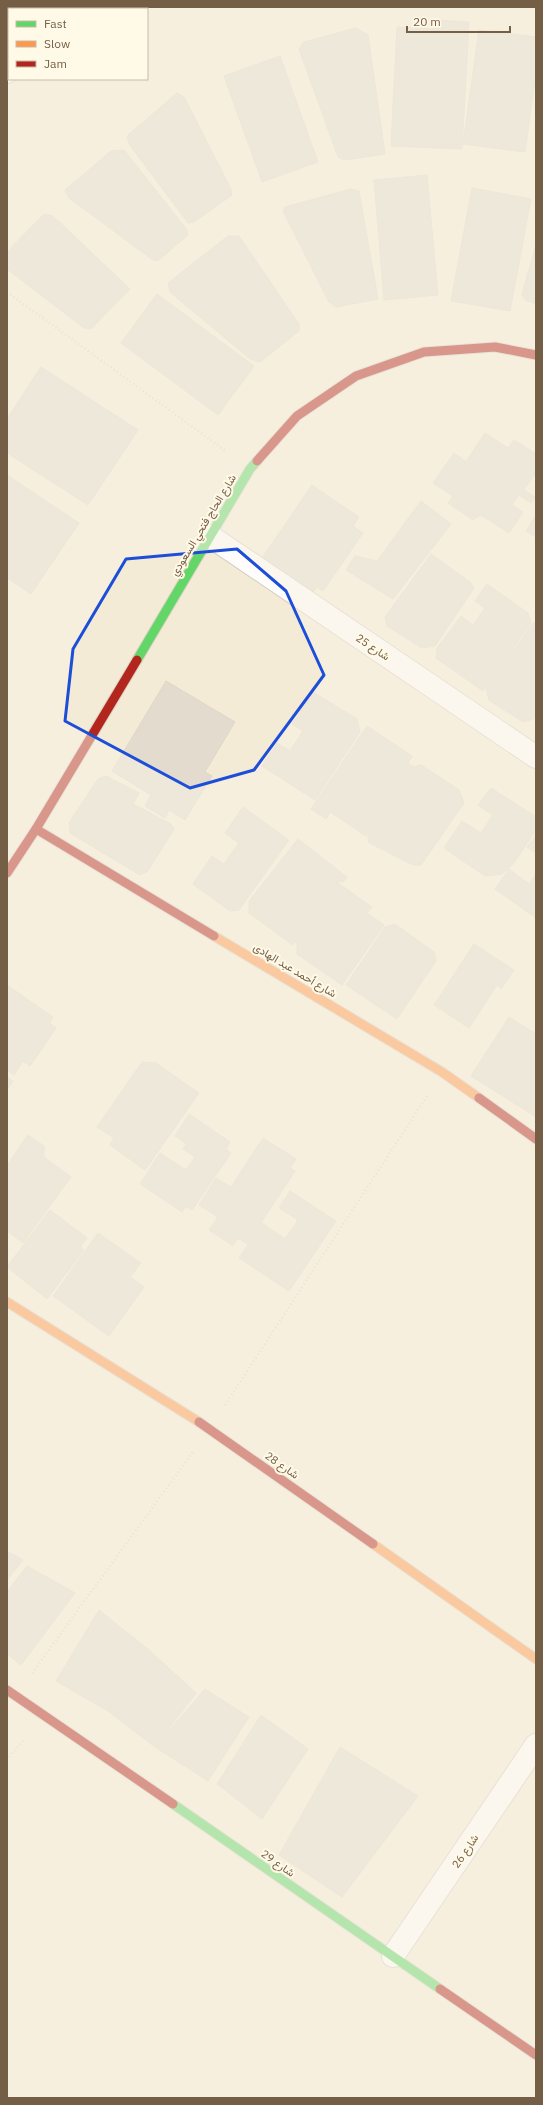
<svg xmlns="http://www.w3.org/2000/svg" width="543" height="2105" font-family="'IBM Plex Sans',Vazirmatn,sans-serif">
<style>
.residential{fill:#f3ebd6;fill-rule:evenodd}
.building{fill:#e3dbce;stroke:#e0d7c9}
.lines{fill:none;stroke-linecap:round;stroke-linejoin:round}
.street-casing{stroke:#d6cec2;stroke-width:24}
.fast-casing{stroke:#d7d0c3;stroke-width:11}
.slow-casing{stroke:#d7d0c3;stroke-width:11}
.jam-casing{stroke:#d7d0c3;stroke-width:11}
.path{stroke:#d8d1c8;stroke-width:2.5;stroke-dasharray:1 3;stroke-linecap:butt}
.street{stroke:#fefdfb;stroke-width:22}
.fast{stroke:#63d668;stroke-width:9}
.slow{stroke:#ff974d;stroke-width:9}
.jam{stroke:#b3261e;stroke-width:9}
.marked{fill:none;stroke:#1d4ed8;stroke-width:3;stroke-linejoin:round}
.labels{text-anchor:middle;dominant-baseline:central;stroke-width:4;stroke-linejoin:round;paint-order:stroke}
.street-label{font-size:11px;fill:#755e46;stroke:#fff9e7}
</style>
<rect width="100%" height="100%" fill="#f7f3e6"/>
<path class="residential" d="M7,7H536V2098H7ZM9,9H147V79H9Z"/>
<g class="building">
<polygon points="434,20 469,22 462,149 391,146 397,27 434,29"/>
<polygon points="356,28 368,35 385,154 344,160 338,157 299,49 304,42"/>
<polygon points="479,30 536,37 536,73 525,152 463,144"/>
<polygon points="280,56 318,162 262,182 224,76"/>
<polygon points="177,93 184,97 231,189 232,195 194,222 188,223 129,144 127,136"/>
<polygon points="124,150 187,230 188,235 158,261 153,260 69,198 65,190 111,151"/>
<polygon points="427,175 438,295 384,300 374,180"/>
<polygon points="472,188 531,199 510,311 451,301"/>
<polygon points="351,189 359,191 378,299 336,307 329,302 283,211 285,207"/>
<polygon points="44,214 53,216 130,289 91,329 84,328 7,269 7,252"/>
<polygon points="228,236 239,236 299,324 299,331 260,362 250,359 170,292 168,283"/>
<polygon points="536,245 536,304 525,300 522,294"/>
<polygon points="157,294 254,366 218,415 121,343"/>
<polygon points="41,367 138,430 88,505 7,453 7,419"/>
<polygon points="485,433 508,448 514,440 536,454 536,473 524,490 535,497 531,503 519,495 512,505 523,512 509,533 481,515 473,520 448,503 453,496 433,483 454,453 466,462"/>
<polygon points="7,475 79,523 31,594 7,578"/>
<polygon points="312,485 359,517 353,526 363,533 323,591 317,587 311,595 260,561"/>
<polygon points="421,501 451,524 393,599 346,570 355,556 377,561"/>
<polygon points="536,515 536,537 526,531"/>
<polygon points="431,554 470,582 474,588 435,646 422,648 387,626 385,617"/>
<polygon points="487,584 528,613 531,623 483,691 436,658 437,648 461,616 473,625 485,608 475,601"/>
<polygon points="533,623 536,625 536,718 523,722 489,700 486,689"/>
<polygon points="166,681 235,722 205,772 212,776 185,820 169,810 165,818 145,806 151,795 112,771"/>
<polygon points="313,692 357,719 360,732 315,800 262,766 277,743 290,751 303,731 292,724"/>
<polygon points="367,726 412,756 408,763 413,766 366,836 330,812 326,819 311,809"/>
<polygon points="421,765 459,790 464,803 421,865 413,865 368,842 368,834 413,767"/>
<polygon points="106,776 139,793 133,804 171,824 174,829 147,872 140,875 70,833 69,823 98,779"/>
<polygon points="491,788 536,817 536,830 513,864 502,874 485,876 444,848 462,821 481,833 493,815 478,805"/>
<polygon points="243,807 289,840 239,910 230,911 193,884 212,856 224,864 239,843 225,833"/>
<polygon points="536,835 536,853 527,847"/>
<polygon points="298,839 347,877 343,882 339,881 293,945 249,913 249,901"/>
<polygon points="509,869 529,884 536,874 536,918 495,889"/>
<polygon points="338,883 372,907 367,913 384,925 342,985 297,954 297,941"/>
<polygon points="395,924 434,952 436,961 397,1019 346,985 385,927"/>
<polygon points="474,944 514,970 501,989 497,985 469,1028 434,1005"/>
<polygon points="7,985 53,1017 49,1023 56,1028 30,1066 23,1061 14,1075 7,1070"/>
<polygon points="509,1017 536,1034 536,1117 471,1076"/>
<polygon points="142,1062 156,1063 199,1093 145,1170 110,1145 114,1138 97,1127"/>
<polygon points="7,1077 13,1081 7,1090"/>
<polygon points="189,1114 230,1142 226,1149 231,1153 192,1210 186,1206 182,1212 140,1184 160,1153 186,1170 195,1157 183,1149 187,1144 175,1136"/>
<polygon points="28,1135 44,1146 44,1157 71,1177 23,1243 7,1231 7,1165"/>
<polygon points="263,1138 296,1159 290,1168 295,1171 247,1244 238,1238 233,1246 209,1230 218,1217 199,1205 216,1178 231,1187"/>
<polygon points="290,1191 336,1221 289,1291 239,1258 262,1223 285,1239 298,1220 279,1208"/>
<polygon points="50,1210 87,1238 80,1247 84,1250 47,1299 7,1267"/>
<polygon points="98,1233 141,1263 130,1277 144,1287 109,1336 53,1296"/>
<polygon points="7,1551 23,1560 7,1580"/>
<polygon points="27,1566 75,1593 21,1665 7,1654 7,1592"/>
<polygon points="99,1610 149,1650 108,1711 56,1681"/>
<polygon points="149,1650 196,1693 155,1747 108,1711"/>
<polygon points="205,1689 249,1717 208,1781 155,1747"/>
<polygon points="261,1715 308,1749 262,1819 217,1784"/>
<polygon points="340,1747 418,1796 342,1897 279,1855"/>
</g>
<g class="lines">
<g class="street-casing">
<g id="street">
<polyline points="49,9 51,7"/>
<polyline points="7,72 9,69"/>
<polyline points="210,536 536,757"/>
<polyline points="393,1956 536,1745"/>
</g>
</g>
<g class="fast-casing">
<g id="fast">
<polyline points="137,660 250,469 257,461"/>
<polyline points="173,1804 440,1989"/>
</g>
</g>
<g class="slow-casing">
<g id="slow">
<polyline points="214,936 442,1072 479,1098"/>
<polyline points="7,1302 199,1422"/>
<polyline points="373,1544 536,1659"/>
</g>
</g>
<g class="jam-casing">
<g id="jam">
<polyline points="257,461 297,416 356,376 424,352 495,347 536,355"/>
<polyline points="36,829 214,936"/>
<polyline points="7,873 36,829 137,660"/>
<polyline points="479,1098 536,1139"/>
<polyline points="199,1422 373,1544"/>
<polyline points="7,1690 173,1804"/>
<polyline points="440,1989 536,2055"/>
</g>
</g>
<g class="path">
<polyline points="7,292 227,452"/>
<polyline points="225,1405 427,1096"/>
<polyline points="32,1673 193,1452"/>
<polyline points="7,1760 25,1738"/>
</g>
<use href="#street" class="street"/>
<use href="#fast" class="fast"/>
<use href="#slow" class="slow"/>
<use href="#jam" class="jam"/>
</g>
<path d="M0 0H543V2105H0ZM237,549L286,591L324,675L254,770L190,788L65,721L73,649L126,559Z" fill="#f7f3e6" fill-opacity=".55" fill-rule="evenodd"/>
<path class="marked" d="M237,549L286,591L324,675L254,770L190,788L65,721L73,649L126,559Z"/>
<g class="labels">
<g class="street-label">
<text transform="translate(203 525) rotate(-59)">شارع الحاج فتحي السعودي</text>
<text transform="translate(373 647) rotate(34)">شارع 25</text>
<text transform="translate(295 970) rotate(31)">شارع أحمد عبد الهادى</text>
<text transform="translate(282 1465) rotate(35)">شارع 28</text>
<text transform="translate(465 1851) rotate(-56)">شارع 26</text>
<text transform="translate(278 1863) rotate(35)">شارع 29</text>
</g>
</g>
<rect width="543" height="2105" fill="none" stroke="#755e46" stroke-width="16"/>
<rect x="8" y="8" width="140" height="72" fill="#fff9e7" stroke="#c8bba7"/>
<rect x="16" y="21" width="20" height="6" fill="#63d668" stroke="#c8bba7"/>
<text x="44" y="28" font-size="12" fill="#755e46">Fast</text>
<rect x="16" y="41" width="20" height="6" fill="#ff974d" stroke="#c8bba7"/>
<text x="44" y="48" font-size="12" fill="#755e46">Slow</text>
<rect x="16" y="61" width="20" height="6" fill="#b3261e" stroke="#c8bba7"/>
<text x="44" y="68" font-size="12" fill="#755e46">Jam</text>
<path d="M407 26v6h103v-6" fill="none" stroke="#755e46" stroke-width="2"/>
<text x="413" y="26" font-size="12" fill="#755e46" stroke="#fff9e7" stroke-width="3" paint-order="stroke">20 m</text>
</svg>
